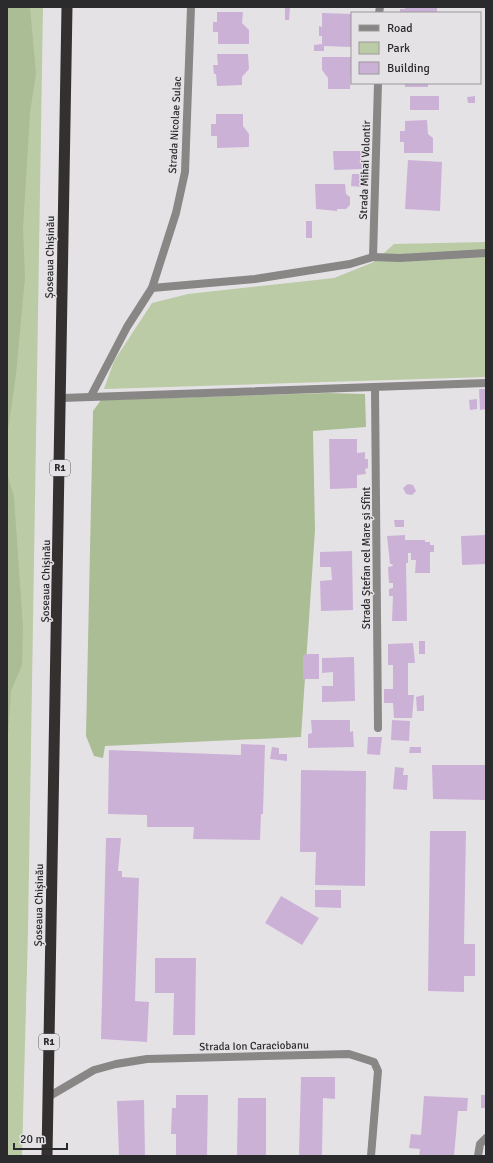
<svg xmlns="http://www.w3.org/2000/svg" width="493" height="1163" font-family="Signika,sans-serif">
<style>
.green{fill:#bacba6}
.forest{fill:#abbd94}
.building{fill:#ccb1d7}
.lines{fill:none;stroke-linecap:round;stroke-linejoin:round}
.service{stroke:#898686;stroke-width:8}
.minor{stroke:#898686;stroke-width:8}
.trunk{stroke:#353030;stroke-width:11}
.labels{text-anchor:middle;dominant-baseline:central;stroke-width:3;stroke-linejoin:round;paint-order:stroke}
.shield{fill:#e5e2e6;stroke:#636164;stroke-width:1}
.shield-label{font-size:10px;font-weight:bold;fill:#2b2a2c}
.street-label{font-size:11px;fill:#2b2a2c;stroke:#e5e2e6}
</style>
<rect width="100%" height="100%" fill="#e5e2e6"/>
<g class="green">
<polygon points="7,7 43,7 28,931 22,1156 7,1156"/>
<polygon points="486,242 486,377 104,389 114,361 152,303 188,294 334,278 374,262 394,244"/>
</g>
<g class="forest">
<polygon points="7,7 30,7 36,74 30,112 23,228 25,277 16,374 7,437"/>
<polygon points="327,393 365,394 366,427 313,431 315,530 301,737 105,746 103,758 94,756 86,736 93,411 101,400"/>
<polygon points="7,473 14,497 23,629 22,665 11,691 7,750"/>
</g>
<g class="building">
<polygon points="285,7 290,7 289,20 285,20"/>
<polygon points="405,7 437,7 437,13 400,13 400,9 405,9"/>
<polygon points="217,12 243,12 242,23 249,30 249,44 218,44 218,32 213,32 213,22 217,22"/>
<polygon points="322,13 352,14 352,47 324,46 324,51 314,51 314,45 322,44 322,36 319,36 319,26 322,27"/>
<polygon points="217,54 248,54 249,69 242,77 242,85 217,86 216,74 214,74 213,65 218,65"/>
<polygon points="322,57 352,57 350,89 328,89 328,78 322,70"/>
<rect x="405" y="83" width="23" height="4"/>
<rect x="410" y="96" width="29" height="14"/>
<polygon points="475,96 475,103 468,103 467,97"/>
<polygon points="216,114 243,114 243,126 249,134 249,147 217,148 217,136 211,136 211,124 216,124"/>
<polygon points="427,120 428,134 433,138 433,153 404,153 404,142 400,142 400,131 405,131 405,121"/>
<polygon points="333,151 362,151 363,169 334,170"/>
<polygon points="408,160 442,162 440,211 405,209"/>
<polygon points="352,174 361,174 361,187 351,186"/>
<polygon points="315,184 345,184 346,194 350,197 350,205 346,209 337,209 337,211 316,209"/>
<rect x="306" y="221" width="6" height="17"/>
<polygon points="479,389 486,389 486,409 480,410"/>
<polygon points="477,399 477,409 470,410 469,400"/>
<polygon points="329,439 357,439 357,453 365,452 365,459 368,459 368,468 365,469 366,474 357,475 357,488 330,489"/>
<polygon points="408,484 413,485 416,491 412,495 406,494 403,488"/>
<polygon points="394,520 404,520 404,527 395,527"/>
<polygon points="405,535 405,540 425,540 425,542 430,542 430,545 434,545 434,552 430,552 430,573 415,573 416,560 411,560 411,553 408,553 408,563 406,563 407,621 392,621 393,596 389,596 389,589 393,588 393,583 389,583 388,567 393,566 392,564 390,564 387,536"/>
<polygon points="486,535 486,564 462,565 461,536"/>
<polygon points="352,551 353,610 321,611 320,581 332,580 331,567 320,567 320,552"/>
<rect x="419" y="641" width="6" height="13"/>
<polygon points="413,643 415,663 408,663 408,695 414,695 412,718 394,718 393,703 384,703 384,689 393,689 393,665 388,665 388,644"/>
<polygon points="309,654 319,654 319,679 303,679 303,655"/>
<polygon points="354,657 355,701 322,702 322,686 333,686 333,672 322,673 322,658"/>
<polygon points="424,695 424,711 417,711 416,697"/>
<polygon points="311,720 350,720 350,732 353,731 354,747 308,748 308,734 312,733"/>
<polygon points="392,720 410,721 409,741 391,740"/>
<polygon points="368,737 382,737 380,755 367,754"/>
<polygon points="241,744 265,745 263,814 261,814 260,840 193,839 194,827 147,827 147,815 108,814 109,750 241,755"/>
<polygon points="272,747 279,748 279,754 287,754 287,761 270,759"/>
<polygon points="410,747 421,747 421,753 409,753"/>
<polygon points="432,765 486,765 486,800 433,799"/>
<polygon points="395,767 404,768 403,775 408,775 407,790 393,789"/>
<polygon points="301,770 366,771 365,886 315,885 316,852 300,852"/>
<polygon points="430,831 466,831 464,944 475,944 475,976 464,976 464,992 428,991"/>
<polygon points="106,838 121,838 118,871 122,871 122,877 139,878 135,1001 149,1002 147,1042 101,1039"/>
<polygon points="315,890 341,890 341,908 315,907"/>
<polygon points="281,896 319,918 302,945 265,923"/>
<polygon points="155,958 196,958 195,1035 173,1035 174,993 155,993"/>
<polygon points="301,1077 335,1077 335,1099 323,1098 322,1156 299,1156"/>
<polygon points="176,1095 208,1095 207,1156 176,1156 176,1134 171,1134 172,1108 176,1108"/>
<rect x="481" y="1095" width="5" height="13"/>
<polygon points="424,1096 468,1098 467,1111 458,1111 454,1156 419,1156 420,1149 409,1148 411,1134 421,1135"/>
<polygon points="238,1098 266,1098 266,1156 237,1156"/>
<polygon points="144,1100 145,1156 119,1156 117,1101"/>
</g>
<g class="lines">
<polyline class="service" points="152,288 176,213 185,172 191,7"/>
<g class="minor">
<polyline points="379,13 380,7"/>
<polyline points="373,257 378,83"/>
<polyline points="375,388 378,728"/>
<polyline points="91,396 127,327 152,288 255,279 350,264 373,257 400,258 486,253"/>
<polyline points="62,398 486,383"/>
<polyline points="48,1097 94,1070 116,1064 147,1059 349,1054 374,1062 378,1071 371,1156"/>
<polyline points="478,1156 480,1144 486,1138"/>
</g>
<polyline class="trunk" points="47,1156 67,7"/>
</g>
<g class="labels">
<g class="shield">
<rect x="50" y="460" width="20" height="16" rx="3"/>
<rect x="39" y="1034" width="20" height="16" rx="3"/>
</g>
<g class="shield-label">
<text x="60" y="468">R1</text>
<text x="49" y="1042">R1</text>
</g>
<g class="street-label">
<text transform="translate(175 125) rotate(-87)">Strada Nicolae Sulac</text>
<text transform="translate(365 170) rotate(-88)">Strada Mihai Volontir</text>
<text transform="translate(50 257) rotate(-89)">Șoseaua Chișinău</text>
<text transform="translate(366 558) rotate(-90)">Strada Ștefan cel Mare și Sfînt</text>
<text transform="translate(46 581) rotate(-89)">Șoseaua Chișinău</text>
<text transform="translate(39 905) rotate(-89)">Șoseaua Chișinău</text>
<text transform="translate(254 1046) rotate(-1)">Strada Ion Caraciobanu</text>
</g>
</g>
<rect width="493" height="1163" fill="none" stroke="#2b2a2c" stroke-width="16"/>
<rect x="351" y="12" width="130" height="72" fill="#e5e2e6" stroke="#9b989c"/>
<rect x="359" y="25" width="20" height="6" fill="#898686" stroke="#9b989c"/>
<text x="387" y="32" font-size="12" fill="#2b2a2c">Road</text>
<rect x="359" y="42" width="20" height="12" fill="#bacba6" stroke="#9b989c"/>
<text x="387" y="52" font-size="12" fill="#2b2a2c">Park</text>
<rect x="359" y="62" width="20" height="12" fill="#ccb1d7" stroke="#9b989c"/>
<text x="387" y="72" font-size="12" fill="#2b2a2c">Building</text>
<path d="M14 1143v6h53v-6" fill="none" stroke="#2b2a2c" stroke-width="2"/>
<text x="20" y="1143" font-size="12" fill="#2b2a2c" stroke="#e5e2e6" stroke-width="3" paint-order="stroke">20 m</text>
</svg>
